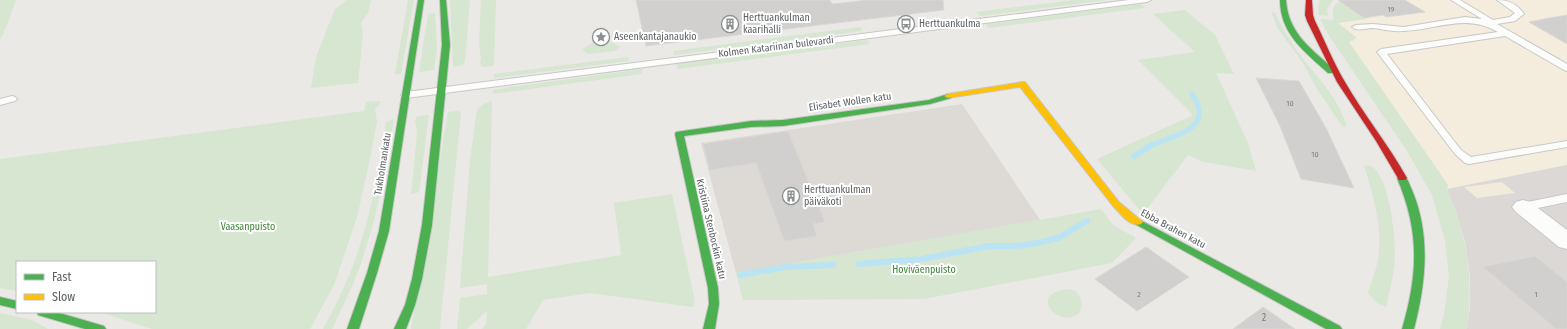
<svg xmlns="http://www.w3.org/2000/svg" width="1567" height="329" font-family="'Fira Sans Condensed',sans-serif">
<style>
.commercial{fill:#f4edde}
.industrial{fill:#dbd8d5}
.education{fill:#ddd9d5}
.green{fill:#d6e6d1}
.sand{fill:#f2eadb}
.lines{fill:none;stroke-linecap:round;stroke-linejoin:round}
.stream-far1{stroke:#bae3f4;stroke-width:5}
.stream{stroke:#bae3f4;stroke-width:6}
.building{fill:#d1d0ce;stroke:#dad8d4}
.lane-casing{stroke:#c7c8c7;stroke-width:2}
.street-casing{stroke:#c7c8c7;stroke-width:2}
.fast-casing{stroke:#c7c8c7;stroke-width:2}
.slow-casing{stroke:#c7c8c7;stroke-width:2}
.jam-casing{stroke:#c7c8c7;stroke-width:2}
.lane{fill:#fcfcfb;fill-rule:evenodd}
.street{fill:#fcfcfb;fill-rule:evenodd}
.fast{fill:#4caf50;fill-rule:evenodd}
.slow{fill:#ffc107;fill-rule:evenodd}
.jam{fill:#c62828;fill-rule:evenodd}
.labels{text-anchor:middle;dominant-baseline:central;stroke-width:4;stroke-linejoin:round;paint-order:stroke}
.number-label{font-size:8px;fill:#7a7d7f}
.poi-label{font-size:10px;fill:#5b6063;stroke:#fff;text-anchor:start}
.street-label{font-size:10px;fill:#5b6063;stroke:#fff}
.park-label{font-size:10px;fill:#3e8439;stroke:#fff}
.near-number-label{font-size:10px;fill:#7a7d7f}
</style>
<rect width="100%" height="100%" fill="#ebe9e5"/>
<polygon class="commercial" points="1343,0 1567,0 1567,165 1447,189 1448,184 1334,21"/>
<polygon class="industrial" points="1567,165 1567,329 1467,329 1470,307 1470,275 1465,242 1456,212 1447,189"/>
<polygon class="education" points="962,104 1040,220 736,273 701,143"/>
<g class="green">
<polygon points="0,0 16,0 7,25 0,40"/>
<polygon points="347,0 371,0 368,13 361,23 363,35 358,83 311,88 316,57 335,9"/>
<polygon points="408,0 414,0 401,74 395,74"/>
<polygon points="450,0 470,0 465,61 463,65 453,67"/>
<polygon points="481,0 496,0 494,66 483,67 480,64 481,58 479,45"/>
<polygon points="1074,0 1108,0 980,16 976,12"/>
<polygon points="1320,0 1333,0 1327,9 1328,16 1319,15 1318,14 1318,5"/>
<path d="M1340,1L1366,19L1338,23L1357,38L1349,42L1448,185L1447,189C1467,237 1474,278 1467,329H1440L1444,314L1449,277L1445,241L1432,195L1407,151L1326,31L1320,19L1334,20C1332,11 1332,6 1340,1Z"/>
<polygon points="1141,4 1145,8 989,28 986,24"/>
<polygon points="1185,10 1215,35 1234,74 1216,73 1248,143 1256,171 1204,162 1188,155 1143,214 1097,159 1193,115 1138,60 1195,52 1153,14"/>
<path d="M1271,12L1275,13C1280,23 1285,33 1292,43C1308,69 1338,94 1346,125L1345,127L1342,126L1314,84L1303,63L1278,29Z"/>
<polygon points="435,13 437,49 434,70 419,72 428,14"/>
<polygon points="860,27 862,31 674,55 673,51"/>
<polygon points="867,40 870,44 678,69 676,64"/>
<polygon points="609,41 620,47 616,51 588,54 582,50 593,42"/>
<polygon points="628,57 629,61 494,78 494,74"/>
<polygon points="642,69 642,74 493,94 493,90 511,87"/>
<polygon points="380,101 379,106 375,109 377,122 368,168 357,217 334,285 310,329 152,329 100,312 155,312 155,262 17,262 17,291 0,288 0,159 364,111 366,102"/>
<polygon points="492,101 488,277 621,255 614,203 672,194 695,301 693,307 590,293 543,300 526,329 482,329 486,324 487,311 467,329 457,329 460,298 487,294 487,284 460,288 470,160 477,109 485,103"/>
<polygon points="458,111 461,113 440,329 411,329 448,112"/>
<polygon points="429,115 419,192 411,194 417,133 415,120 417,116"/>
<path d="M394,119C386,162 380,206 366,247C358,276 345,302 332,329H323C338,302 351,274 360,245C373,205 379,163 386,122Z"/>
<path d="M1367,165C1371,166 1375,168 1377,171C1390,189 1395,234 1395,255C1394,273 1390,290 1386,307L1377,303L1368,293C1371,282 1376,271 1378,260C1383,229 1374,196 1364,166Z"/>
<polygon points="1101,209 1113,225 1136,238 1112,263 924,299 743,300 736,273"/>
<path d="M1067,289L1076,291C1081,299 1085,306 1078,314C1059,329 1027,294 1067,289Z"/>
<polygon points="0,313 32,320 48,329 0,329"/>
</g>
<polygon class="sand" points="1502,182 1515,193 1477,198 1464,187"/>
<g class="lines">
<path class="stream-far1" d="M1150,146C1175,134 1216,130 1192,94"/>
<g class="stream">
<polyline points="1134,156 1152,145"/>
<polyline points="859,264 922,259 989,246 1017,246 1037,243 1058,238 1087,221"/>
<polyline points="740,275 785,267 833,265"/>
</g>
</g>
<g class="building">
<polygon points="636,0 830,0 832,4 868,0 943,0 944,10 646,46"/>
<polygon points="1338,0 1405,0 1425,12 1386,17 1383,15 1364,18"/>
<polygon points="1567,15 1567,44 1529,22 1550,18"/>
<polygon points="1256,78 1299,81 1327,130 1354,188 1301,179 1280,126"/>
<polygon points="788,131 825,222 813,224 817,236 784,241 756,163 710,170 703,144"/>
<polygon points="1146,247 1189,277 1137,311 1095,279"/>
<polygon points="1535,256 1567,282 1567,329 1556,329 1483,267"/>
<polygon points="1263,307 1295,329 1233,329"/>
</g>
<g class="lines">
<g class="lane-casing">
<g id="lane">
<polygon points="1129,0 1151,0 1147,2 406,98 401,95 406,92"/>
<path d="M1451,0H1460L1493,20L1510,17L1515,13L1497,0C1509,0 1517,4 1524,14L1515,21L1497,24L1567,64V71L1564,70L1505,36L1387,54L1461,150L1471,157L1567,141V147L1469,164L1465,163L1455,154L1377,52L1381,49L1498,32C1465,13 1437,30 1403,31C1392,32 1383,29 1372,28C1366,28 1357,32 1352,27L1356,25L1373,24L1404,27L1465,17L1482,19Z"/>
<polygon points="12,96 15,97 17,99 15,101 0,105 0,99"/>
<polygon points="1567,194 1567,202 1523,211 1519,210 1518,207 1519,204 1523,203"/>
</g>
</g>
<g class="street-casing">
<polygon id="street" points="1523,200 1530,202 1567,230 1567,249 1559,247 1516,212 1512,207 1516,202"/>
</g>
<g class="fast-casing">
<g id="fast">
<polygon points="418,0 424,0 389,231 377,273 359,329 347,329 367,273 379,231"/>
<polygon points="440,0 446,0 450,45 432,225 422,279 415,305 406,329 394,329 405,305 412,279 422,225 442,45"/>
<path d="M1280,0H1286C1288,33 1311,49 1334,69L1335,71L1334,73H1328C1305,52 1280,34 1280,0Z"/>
<polygon points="948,94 952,96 951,98 930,104 783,126 751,127 684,136 718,288 719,304 715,329 703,329 709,304 708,288 675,134 676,132 751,121 783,120 929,100"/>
<path d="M1402,175C1408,177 1409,184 1412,190C1431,235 1426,283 1414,329H1402C1418,274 1420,232 1397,178Z"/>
<polygon points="1138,219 1340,326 1342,329 1326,329 1135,224 1133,222 1135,220"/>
<polygon points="0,297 17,301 17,309 0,305"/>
<polygon points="37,312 56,312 104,326 106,329 85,329 38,315"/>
</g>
</g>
<g class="slow-casing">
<path id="slow" d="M1022,82H1025L1119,202L1143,222L1141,224C1130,228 1120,213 1113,206L1020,87L948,98L944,96L948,94Z"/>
</g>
<g class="jam-casing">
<path id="jam" d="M1306,0H1312L1313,15L1315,21C1325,41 1333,62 1345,82C1364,115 1388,144 1407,178L1405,180H1399L1376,141L1337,82L1307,21L1305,15Z"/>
</g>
<use href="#lane" class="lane"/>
<use href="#street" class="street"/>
<use href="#fast" class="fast"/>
<use href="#slow" class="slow"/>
<use href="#jam" class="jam"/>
</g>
<defs>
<g id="building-ring" transform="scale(0.9)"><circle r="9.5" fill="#fff" stroke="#8d9090" stroke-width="1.5"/><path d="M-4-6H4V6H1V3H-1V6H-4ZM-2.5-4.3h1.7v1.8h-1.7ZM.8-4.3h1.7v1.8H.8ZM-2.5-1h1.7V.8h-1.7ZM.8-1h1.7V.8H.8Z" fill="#8d9090"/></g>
<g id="bus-ring" transform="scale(0.9)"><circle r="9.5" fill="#fff" stroke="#8d9090" stroke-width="1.5"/><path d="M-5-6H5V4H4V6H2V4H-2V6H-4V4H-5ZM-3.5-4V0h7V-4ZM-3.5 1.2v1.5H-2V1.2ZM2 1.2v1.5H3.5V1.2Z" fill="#8d9090"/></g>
<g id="sight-ring" transform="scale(0.9)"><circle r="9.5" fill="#fff" stroke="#8d9090" stroke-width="1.5"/><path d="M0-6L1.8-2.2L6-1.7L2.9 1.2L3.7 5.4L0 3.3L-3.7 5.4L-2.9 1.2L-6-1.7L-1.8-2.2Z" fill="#8d9090"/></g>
</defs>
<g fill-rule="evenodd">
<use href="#building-ring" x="730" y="24"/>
<use href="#bus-ring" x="906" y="24"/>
<use href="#sight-ring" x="601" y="37"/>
<use href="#building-ring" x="791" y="196"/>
</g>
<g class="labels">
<g class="number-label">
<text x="1391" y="9">19</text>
<text x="1290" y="103">10</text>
<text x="1315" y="154">10</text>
<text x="1139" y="294">2</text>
<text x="1536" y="294">1</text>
</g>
<g class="poi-label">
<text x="743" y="18">Herttuankulman<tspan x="743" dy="12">kaarihalli</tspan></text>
<text x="919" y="24">Herttuankulma</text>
<text x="614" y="37">Aseenkantajanaukio</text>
<text x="804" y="190">Herttuankulman<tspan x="804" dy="12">päiväkoti</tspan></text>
</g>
<g class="street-label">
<text transform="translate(776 47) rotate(-7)">Kolmen Katariinan bulevardi</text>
<text transform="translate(850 102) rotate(-8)">Elisabet Wollen katu</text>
<text transform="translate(383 164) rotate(-81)">Tukholmankatu</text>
<text transform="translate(711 229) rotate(77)">Kristiina Stenbockin katu</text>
<text transform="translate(1173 229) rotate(28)">Ebba Brahen katu</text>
</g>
<g class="park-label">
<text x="248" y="227">Vaasanpuisto</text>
<text x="924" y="270">Hoviväenpuisto</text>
</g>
<g class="near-number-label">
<text x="1264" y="318">2</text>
</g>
</g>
<rect x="16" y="261" width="140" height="52" fill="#ffffff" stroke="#bdbfc1"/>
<rect x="24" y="274" width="20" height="6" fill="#4caf50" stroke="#bdbfc1"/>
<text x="52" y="281" font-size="12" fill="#5b6063">Fast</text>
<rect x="24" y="294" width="20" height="6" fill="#ffc107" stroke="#bdbfc1"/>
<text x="52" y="301" font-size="12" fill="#5b6063">Slow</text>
</svg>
